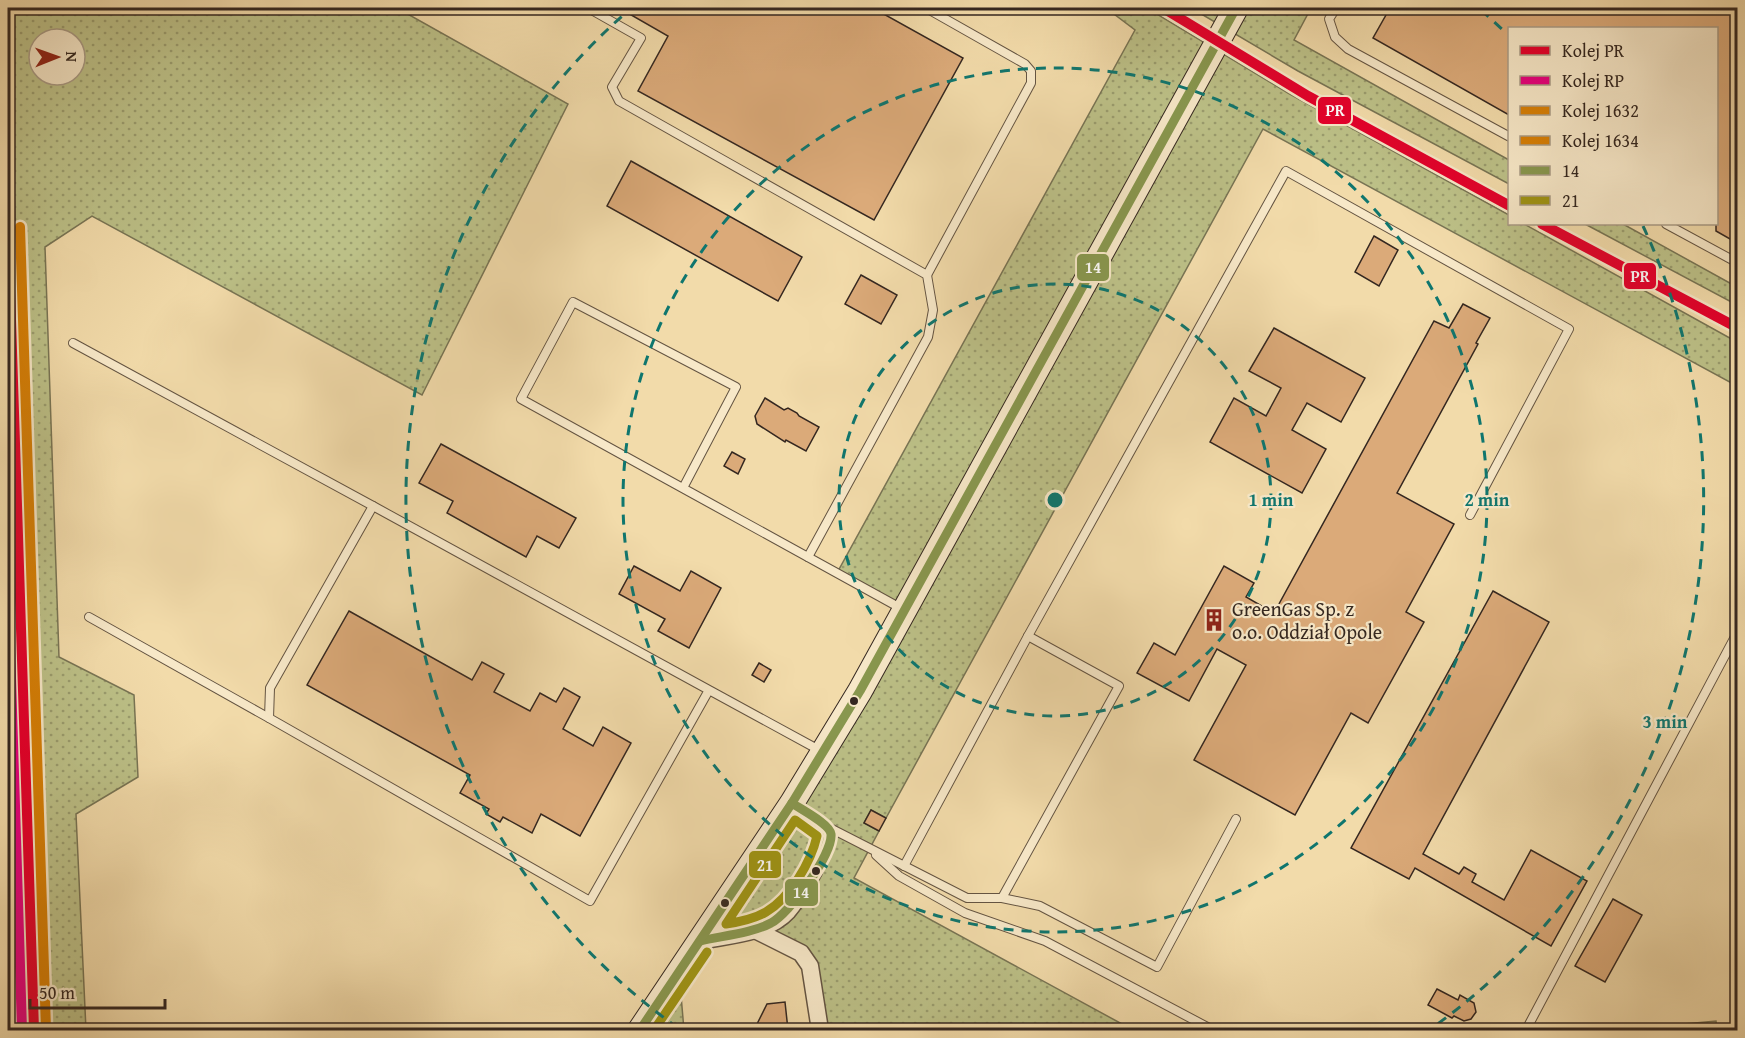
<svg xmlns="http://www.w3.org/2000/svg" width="1745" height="1038" font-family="'Gentium Book Plus',serif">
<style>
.grass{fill:url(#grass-dots);stroke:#787454;stroke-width:1.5;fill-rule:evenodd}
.building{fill:#dbaa79;stroke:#342720;stroke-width:1.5}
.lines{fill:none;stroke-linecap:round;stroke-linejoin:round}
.lane-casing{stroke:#645442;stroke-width:10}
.street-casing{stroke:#645442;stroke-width:19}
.secondary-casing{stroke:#342720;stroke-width:26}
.lane{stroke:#f7e8c8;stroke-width:8}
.street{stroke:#f7e8c8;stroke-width:16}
.secondary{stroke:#f7e8c8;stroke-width:24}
.bus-1-casing{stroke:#f7e8c8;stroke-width:14}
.bus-2-casing{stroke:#f7e8c8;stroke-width:14}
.bus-1{stroke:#88974e;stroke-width:9}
.bus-2{stroke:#9f9413;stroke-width:9}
.rail-1-casing{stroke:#f7e8c8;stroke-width:15}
.rail-2-casing{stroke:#f7e8c8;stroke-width:15}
.rail-3-casing{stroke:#f7e8c8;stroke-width:15}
.rail-4-casing{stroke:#f7e8c8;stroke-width:15}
.rail-1{stroke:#e4002b;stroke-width:10}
.rail-2{stroke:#e5007d;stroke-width:10}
.rail-3{stroke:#d67f06;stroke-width:10}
.rail-4{stroke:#d67f06;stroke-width:10}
.ring{fill:none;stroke:#0f766e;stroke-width:3;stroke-dasharray:10 8}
.bus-dot{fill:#342720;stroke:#f7e8c8;stroke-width:2}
.labels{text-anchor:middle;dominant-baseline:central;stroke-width:4.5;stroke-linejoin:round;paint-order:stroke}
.poi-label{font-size:20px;fill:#342720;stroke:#f7e8c8;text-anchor:start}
.centre{fill:#0f766e;stroke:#f7e8c8;stroke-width:3}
.ring-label{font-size:18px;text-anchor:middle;font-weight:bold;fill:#0f766e;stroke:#f7e8c8;stroke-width:4.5;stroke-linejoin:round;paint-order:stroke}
.line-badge{stroke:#f7e8c8;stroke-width:2}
.badge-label{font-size:16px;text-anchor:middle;font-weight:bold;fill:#fff}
</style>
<defs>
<pattern id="grass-dots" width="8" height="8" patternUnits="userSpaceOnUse" patternTransform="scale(1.5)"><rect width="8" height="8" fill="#bcc087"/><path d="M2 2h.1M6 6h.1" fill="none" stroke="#9a9c6e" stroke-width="1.8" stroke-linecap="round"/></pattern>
</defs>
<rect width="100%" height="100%" fill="#f2dbaa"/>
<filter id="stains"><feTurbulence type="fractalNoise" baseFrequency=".00333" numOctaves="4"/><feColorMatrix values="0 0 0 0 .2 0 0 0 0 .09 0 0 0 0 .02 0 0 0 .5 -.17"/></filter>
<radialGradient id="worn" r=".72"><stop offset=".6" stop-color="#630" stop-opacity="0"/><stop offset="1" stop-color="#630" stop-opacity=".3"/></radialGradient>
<g class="grass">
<path d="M8,8H397L568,104L422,395L92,216L45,247L59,657L134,695L138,777L76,814L86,1030H42ZM39,39H75V75H39Z"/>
<polygon points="1106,8 1147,8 1288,93 1509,215 1510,224 1524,224 1737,342 1737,386 1263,129 886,818 871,810 864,823 879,831 854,878 1133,1030 820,1030 810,966 755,930 700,941 904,610 837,573 1135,30"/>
<polygon points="1191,8 1311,8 1294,40 1509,160 1509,184 1298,71"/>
<polygon points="1585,224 1623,224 1737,287 1737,305"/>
<polygon points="8,451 28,1030 8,1030"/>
<polygon points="679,972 684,1030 640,1030"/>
<polygon points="1716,1021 1717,1030 1618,1030"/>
</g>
<g class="building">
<polygon points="619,8 873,8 963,58 874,220 638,91 668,36"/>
<polygon points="1390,8 1737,8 1737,243 1716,231 1716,28 1509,28 1509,115 1373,38"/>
<polygon points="631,161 802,257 778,301 607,206"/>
<polygon points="1374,236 1398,250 1379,286 1355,272"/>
<polygon points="861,275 897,295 881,324 845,304"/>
<polygon points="1463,304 1490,318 1476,343 1478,344 1397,493 1454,524 1406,612 1424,622 1368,723 1351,713 1295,815 1194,760 1246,665 1217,649 1189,701 1137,673 1154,643 1175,655 1224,566 1254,583 1246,597 1274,613 1434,321 1449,328"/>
<polygon points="1274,328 1365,378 1341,422 1307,403 1292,430 1326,449 1302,493 1210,442 1234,398 1266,416 1281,388 1249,371"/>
<polygon points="765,398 784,410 788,408 797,413 799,416 819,427 806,451 786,440 785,442 757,424 755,416"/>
<polygon points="441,444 576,518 559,548 537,536 526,557 447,513 453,501 419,483"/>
<polygon points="732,452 745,459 738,474 724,466"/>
<polygon points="634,566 680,591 691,571 721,588 689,648 658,631 665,619 619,594"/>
<polygon points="1493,591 1549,622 1423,854 1459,874 1464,867 1476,874 1472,882 1504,900 1531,850 1587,881 1551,946 1415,868 1409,879 1351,848"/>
<polygon points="349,611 472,680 482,662 504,674 494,692 530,711 540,693 556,702 564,688 580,697 563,729 593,746 603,727 631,743 580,836 541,814 532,833 503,817 500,822 486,814 489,809 460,793 470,775 307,685"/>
<polygon points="759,663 771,670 764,682 752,675"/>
<polygon points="871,810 886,818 879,831 864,823"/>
<polygon points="1613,899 1642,915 1605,982 1575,966"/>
<polygon points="1437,989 1458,1000 1460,995 1474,1003 1476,1012 1471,1019 1464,1021 1454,1016 1452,1018 1428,1005"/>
<polygon points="785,1002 788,1030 754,1030 767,1004"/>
</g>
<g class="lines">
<g class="lane-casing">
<g id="lane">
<polyline points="588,8 641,38 612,87 619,101 927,275 933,310 928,337 808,557"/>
<polyline points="926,8 1025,64 1031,71 1031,83 927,275"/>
<polyline points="1336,8 1329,19 1335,37 1348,49 1510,137"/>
<polyline points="1666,224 1738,263"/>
<polyline points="73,343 373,506"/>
<path d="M683,488L736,387L573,302L521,399C649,469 776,540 904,610"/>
<polyline points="89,617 269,718"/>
<polyline points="709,690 373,506 270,688 269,718 590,901 709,690 821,751"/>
<path d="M795,805L828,827C836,842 822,858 814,871"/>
<polyline points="828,827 967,898 1002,898 1119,686 1028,636"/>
<polyline points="876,855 899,876 965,913 1045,941 1213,1030"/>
<polyline points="904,866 1028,636 1286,171 1569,329 1470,515"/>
<polyline points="1002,898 1040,906 1157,967 1236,819"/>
<polyline points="1526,1030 1738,631"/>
</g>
</g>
<g class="street-casing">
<g id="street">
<polyline points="755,930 801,953 810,966 820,1030"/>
<path d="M700,941C728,935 767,934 788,911C798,899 806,884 814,871"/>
</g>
</g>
<g class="secondary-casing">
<polyline id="secondary" points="640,1030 792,803 860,691 1236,8"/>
</g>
<use href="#lane" class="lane"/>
<use href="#street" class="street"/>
<use href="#secondary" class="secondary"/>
<g class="bus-1-casing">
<g id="bus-1">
<path d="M700,941C721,936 753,933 771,923C789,914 833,854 831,834C830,824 800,809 792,803"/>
<polyline points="640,1030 792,803 860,691 1236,8"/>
</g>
</g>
<g class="bus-2-casing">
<g id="bus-2">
<path d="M795,820L817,836C811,862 790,898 766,912C754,919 739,922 726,924Z"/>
<polyline points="654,1030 707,952"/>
</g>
</g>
<use href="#bus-1" class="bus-1"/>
<use href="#bus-2" class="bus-2"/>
<g class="rail-1-casing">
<g id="rail-1">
<polyline points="1163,8 1308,96 1510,206"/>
<polyline points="1542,224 1738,328"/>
<polyline points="8,227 34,1030"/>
</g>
</g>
<g class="rail-2-casing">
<polyline id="rail-2" points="8,582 22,1030"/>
</g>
<g class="rail-3-casing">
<polyline id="rail-3" points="20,227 46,1030"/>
</g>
<g class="rail-4-casing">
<polyline id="rail-4" points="8,953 10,1030"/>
</g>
<use href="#rail-1" class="rail-1"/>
<use href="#rail-2" class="rail-2"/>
<use href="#rail-3" class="rail-3"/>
<use href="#rail-4" class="rail-4"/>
</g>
<g class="ring">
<circle cx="1055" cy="500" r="216"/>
<circle cx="1055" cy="500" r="432"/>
<path d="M678 1028A649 649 0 0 1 629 10M1481 10A649 649 0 0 1 1506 33M1643 226A649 649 0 0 1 1432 1028"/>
</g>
<defs>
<g id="building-bare" transform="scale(1.8)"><path d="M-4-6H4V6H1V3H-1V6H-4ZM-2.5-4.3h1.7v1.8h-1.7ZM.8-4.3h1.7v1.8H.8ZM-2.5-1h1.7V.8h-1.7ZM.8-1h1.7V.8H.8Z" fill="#8f2418" stroke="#f7e8c8" stroke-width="2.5" paint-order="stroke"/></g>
</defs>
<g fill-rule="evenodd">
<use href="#building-bare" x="1214" y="620"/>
</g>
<g class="bus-dot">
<circle cx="854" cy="701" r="5"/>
<circle cx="816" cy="871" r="5"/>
<circle cx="725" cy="903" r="5"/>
</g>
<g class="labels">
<g class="poi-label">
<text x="1232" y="608">GreenGas Sp. z<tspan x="1232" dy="23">o.o. Oddział Opole</tspan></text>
</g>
</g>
<circle cx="1055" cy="500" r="9" class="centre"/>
<g class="ring-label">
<text x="1271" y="506">1 min</text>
<text x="1487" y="506">2 min</text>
<text x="1665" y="728">3 min</text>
</g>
<g class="line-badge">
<rect x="1317" y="96" width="35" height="29" rx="6" fill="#e4002b"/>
<rect x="1076" y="253" width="34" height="29" rx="6" fill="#88974e"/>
<rect x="1623" y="262" width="34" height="28" rx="6" fill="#e4002b"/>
<rect x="748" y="850" width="34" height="29" rx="6" fill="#9f9413"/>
<rect x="784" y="878" width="35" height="29" rx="6" fill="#88974e"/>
</g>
<g class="badge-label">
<text x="1335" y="116">PR</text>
<text x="1093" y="273">14</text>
<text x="1640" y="282">PR</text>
<text x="765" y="871">21</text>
<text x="801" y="898">14</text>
</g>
<rect width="1745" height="1038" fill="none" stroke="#f2dbaa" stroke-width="30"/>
<rect x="9" y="9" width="1727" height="1020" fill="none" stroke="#342720" stroke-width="3"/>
<rect x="15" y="15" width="1715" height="1008" fill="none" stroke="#342720" stroke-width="1.5"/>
<rect x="1508" y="27" width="210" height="198" fill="#f7e8c8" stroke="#a99b85" stroke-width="1.5"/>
<rect x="1520" y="46" width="30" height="9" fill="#e4002b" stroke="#a99b85" stroke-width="1.5"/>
<text x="1562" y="57" font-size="18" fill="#342720">Kolej PR</text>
<rect x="1520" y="76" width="30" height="9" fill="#e5007d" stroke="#a99b85" stroke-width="1.5"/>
<text x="1562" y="87" font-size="18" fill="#342720">Kolej RP</text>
<rect x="1520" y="106" width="30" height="9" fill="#d67f06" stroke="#a99b85" stroke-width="1.5"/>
<text x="1562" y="117" font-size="18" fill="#342720">Kolej 1632</text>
<rect x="1520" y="136" width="30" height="9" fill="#d67f06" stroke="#a99b85" stroke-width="1.5"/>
<text x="1562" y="147" font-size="18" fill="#342720">Kolej 1634</text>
<rect x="1520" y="166" width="30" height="9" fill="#88974e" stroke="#a99b85" stroke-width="1.5"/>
<text x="1562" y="177" font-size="18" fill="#342720">14</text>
<rect x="1520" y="196" width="30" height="9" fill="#9f9413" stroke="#a99b85" stroke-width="1.5"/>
<text x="1562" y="207" font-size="18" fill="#342720">21</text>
<g transform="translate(57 57) rotate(89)"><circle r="28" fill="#f7e8c8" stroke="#a99b85" stroke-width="1.5"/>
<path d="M0-4.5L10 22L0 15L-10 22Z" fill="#8f2418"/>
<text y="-9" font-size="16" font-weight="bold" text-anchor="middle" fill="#342720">N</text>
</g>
<path d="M30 999v9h135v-9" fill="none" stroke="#342720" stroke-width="3"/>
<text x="39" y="999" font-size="18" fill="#342720" stroke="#f7e8c8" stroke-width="4.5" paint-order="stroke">50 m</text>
<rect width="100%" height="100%" filter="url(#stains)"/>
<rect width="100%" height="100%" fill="url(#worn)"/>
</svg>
